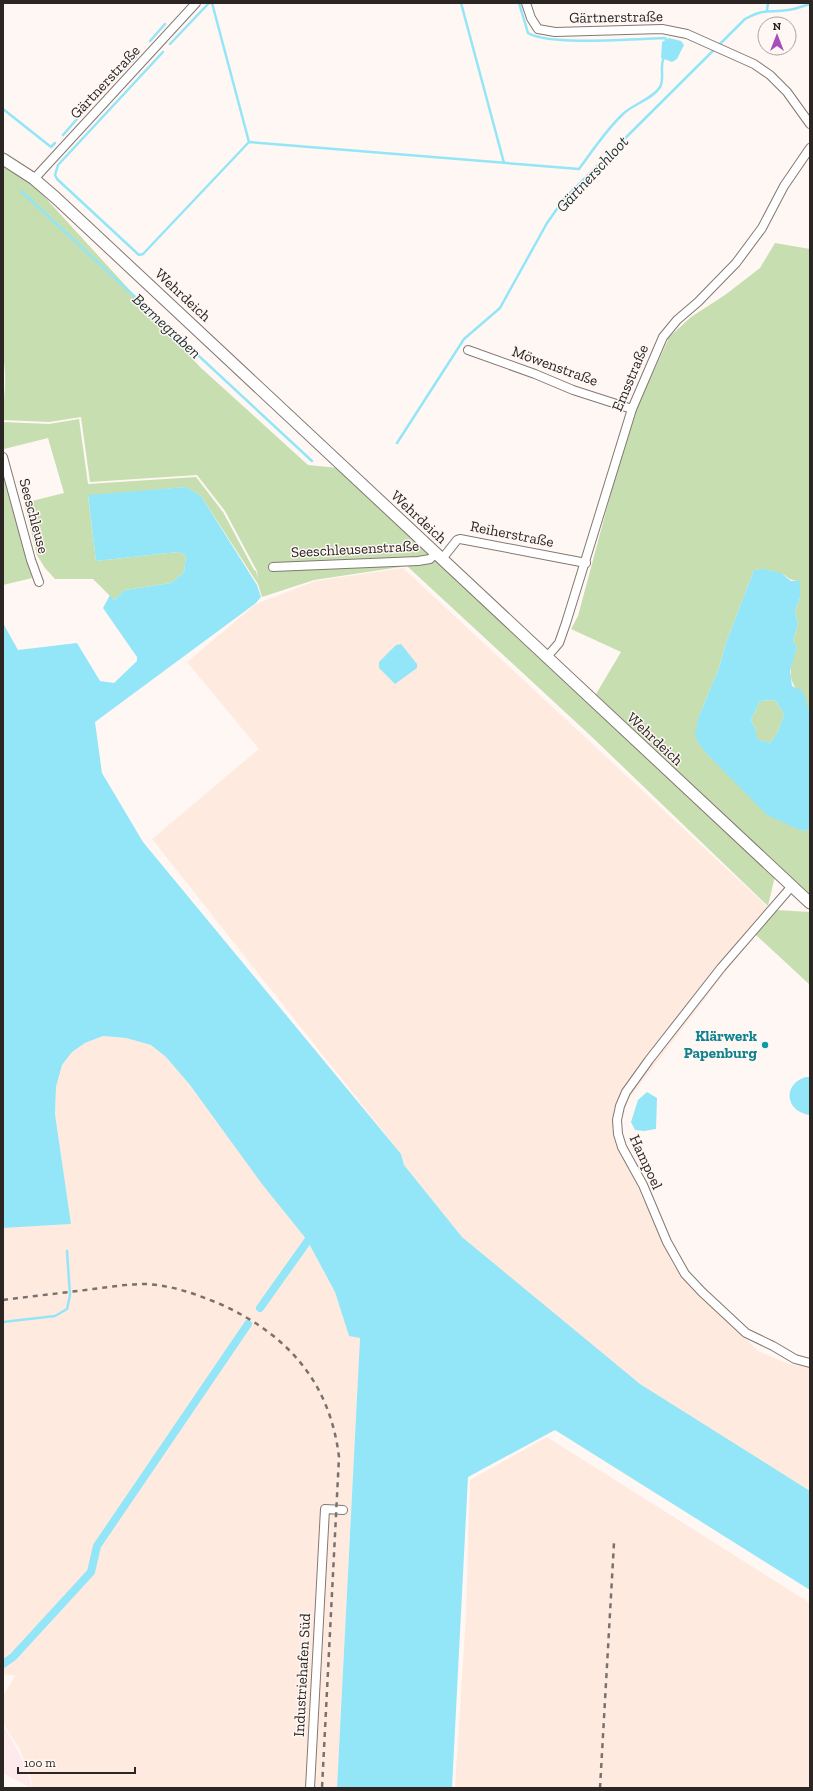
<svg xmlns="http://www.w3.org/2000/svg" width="813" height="1791" font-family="'Zilla Slab',serif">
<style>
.built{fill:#ffeae0}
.education{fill:#fee9ec}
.green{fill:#c6deb0}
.water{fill:#93e6f7;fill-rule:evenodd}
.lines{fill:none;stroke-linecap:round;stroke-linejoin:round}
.stream{stroke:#93e6f7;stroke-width:2.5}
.canal{stroke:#93e6f7;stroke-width:8}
.street-casing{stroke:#847872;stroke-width:10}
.secondary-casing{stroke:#847872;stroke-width:13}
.street{stroke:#fff;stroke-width:8}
.secondary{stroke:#fff;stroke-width:11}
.rail{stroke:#78726f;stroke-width:2.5;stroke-dasharray:5 5;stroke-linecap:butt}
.culture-dot{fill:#0f9aa8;stroke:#fff7f3;stroke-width:1.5}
.labels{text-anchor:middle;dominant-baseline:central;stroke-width:3;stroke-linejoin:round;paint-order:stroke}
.street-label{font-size:15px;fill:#2b2624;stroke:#fff7f3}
.culture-label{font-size:15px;font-weight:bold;fill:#0d838f;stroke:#fff7f3;text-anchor:end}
.water-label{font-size:16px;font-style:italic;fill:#1a2e32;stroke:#fff7f3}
</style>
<rect width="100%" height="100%" fill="#fff7f3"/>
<g class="built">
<polygon points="403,568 772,911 628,1100 621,1121 618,1144 673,1265 758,1351 789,1364 810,1367 810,1491 640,1385 462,1237 404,1165 401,1154 152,839 259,749 187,662 256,604 315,581"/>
<polygon points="103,1036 126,1038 151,1045 166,1057 190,1085 307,1240 335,1292 349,1336 360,1337 337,1788 32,1788 31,1779 20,1750 3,1723 3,1696 15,1676 3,1674 3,1228 71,1224 55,1114 56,1087 62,1065 72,1052 85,1043"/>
<polygon points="547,1437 810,1603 810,1788 455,1788 466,1615 470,1480"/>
</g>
<polygon class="education" points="3,1725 18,1751 30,1779 31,1788 3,1773"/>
<g class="green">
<path d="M3,164L30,181L200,367L308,465L338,468L775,876L768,906L592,737L407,566L314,580L262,597L258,584L201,496L186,487L88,496L96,561L178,552L186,555L184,572L171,583L125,590L114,600L93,579H55L45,568L37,555L24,503L64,493L48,438L4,449L3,422L49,424L79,419L88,484L196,477L223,512L254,570L256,571L258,580L257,571L225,511L197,475L90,482L81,417L49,422L3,420C3,398 8,379 3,358Z"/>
<path d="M775,243L810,249V715C799,681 781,689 797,647L793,641L798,624L795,611L800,598V581C788,581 789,576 779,573C771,570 763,569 754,570L726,643L719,668L699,716L705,752L731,777L802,831L810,829V897L671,768L596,694L621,652L571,629L578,616L619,463L636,410L668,340L667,339L691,317L725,295L760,268Z"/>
<polygon points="3,472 32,578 3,585"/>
<polygon points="775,700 784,714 778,732 770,743 756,739 755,728 751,720 760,701"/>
<polygon points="776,910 810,912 810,985 756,935"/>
</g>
<g class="water">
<polygon points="669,38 681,41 684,45 677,59 672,62 661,58 662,42"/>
<polygon points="186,487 201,496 257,585 261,597 256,603 95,722 102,773 143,842 401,1154 404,1165 462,1237 640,1384 810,1491 810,1590 555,1430 468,1477 452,1788 337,1788 360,1338 349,1336 335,1292 307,1240 262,1184 190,1085 166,1057 151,1045 126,1038 103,1036 85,1043 72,1052 62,1065 56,1087 55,1114 71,1224 3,1228 3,623 18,650 77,643 100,681 114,683 137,661 137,657 103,608 110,595 114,600 125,590 171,583 184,572 186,555 178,552 96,561 88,495"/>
<path d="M764,569L781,573L791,581H800V598L795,611L798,624L793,641L797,647L790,671L792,686L803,691L810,715V829L802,831L767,815L705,752L697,741L695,733L699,716L719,668L726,643L754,570ZM775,700L784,714L778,732L770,743L757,739L755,728L751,720L760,701Z"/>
<polygon points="401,644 417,664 417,668 395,684 379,668 379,662 396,645"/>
<path d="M806,1077H810V1115C785,1112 782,1084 806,1077Z"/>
<polygon points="647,1092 657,1098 656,1129 644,1131 635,1130 631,1122 638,1100"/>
</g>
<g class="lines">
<g class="stream">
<polyline points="212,3 249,142"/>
<polyline points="461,3 504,163"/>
<path d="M519,3L528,33C549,46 636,39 665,38L667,41"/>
<polyline points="767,10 768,3"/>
<polyline points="150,41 165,24"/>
<polyline points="170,44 209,3"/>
<path d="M163,52L58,165L55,175L57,179L139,255L143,254L249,142L579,169C593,150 606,130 623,114C633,104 653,99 660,87C665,78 659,67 664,57"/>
<polyline points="102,92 136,57"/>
<polyline points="3,109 51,147 55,143"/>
<polyline points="63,135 77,119"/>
<polyline points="21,191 312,461"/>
<path d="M397,443L464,339L500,308L547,223L564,199L745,19C764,8 770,13 788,10C796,9 803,6 810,4"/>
<polyline points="3,1322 55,1316 67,1309 70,1295 67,1251"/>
</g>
<g class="canal">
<polyline points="260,1308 314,1232"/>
<polyline points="3,1664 13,1657 91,1572 97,1546 248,1324"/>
</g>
<g class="street-casing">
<g id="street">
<polyline points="526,3 531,18 538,29 555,32 662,29 687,34 754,64 770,75 787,92 810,124"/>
<polyline points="34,179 196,3"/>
<polyline points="468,350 535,374 573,390 632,409"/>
<polyline points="3,457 31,560 39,582"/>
<polyline points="442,559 457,540 460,539 586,563"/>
<polyline points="273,567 418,561 430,559 436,553"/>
<polyline points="546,658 559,643 566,623 632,409 663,337 677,320 698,302 736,263 762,228 784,186 810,148"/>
<polyline points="792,886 721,968 649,1060 626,1092 620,1106 617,1120 618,1134 622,1147 643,1185 667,1242 685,1274 702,1292 746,1333 773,1346 795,1359 810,1363"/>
<polyline points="310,1788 325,1509 343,1510"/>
</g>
</g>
<g class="secondary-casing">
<polyline id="secondary" points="3,159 34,179 56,198 810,903"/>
</g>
<use href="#street" class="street"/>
<use href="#secondary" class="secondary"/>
<g class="rail">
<path d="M3,1300C33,1296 63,1293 93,1289C110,1287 127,1284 145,1284C171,1285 196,1294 220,1304C287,1334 330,1382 339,1457L322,1788"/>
<polyline points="600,1788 614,1543"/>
</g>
</g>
<circle class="culture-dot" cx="765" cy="1045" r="4"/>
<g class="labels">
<g class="street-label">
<text transform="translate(616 17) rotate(-1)">Gärtnerstraße</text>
<text transform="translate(105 82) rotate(-47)">Gärtnerstraße</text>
<text transform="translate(183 295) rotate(43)">Wehrdeich</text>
<text transform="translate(555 366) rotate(20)">Möwenstraße</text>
<text transform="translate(630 378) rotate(-67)">Emsstraße</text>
<text transform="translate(34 516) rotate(75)">Seeschleuse</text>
<text transform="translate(419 517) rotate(43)">Wehrdeich</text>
<text transform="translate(512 534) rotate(11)">Reiherstraße</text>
<text transform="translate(355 549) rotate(-3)">Seeschleusenstraße</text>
<text transform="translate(655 739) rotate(43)">Wehrdeich</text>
<text transform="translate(646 1162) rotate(65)">Hampoel</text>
<text transform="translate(302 1675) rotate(-87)">Industriehafen Süd</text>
</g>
<g class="culture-label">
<text x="757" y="1036">Klärwerk<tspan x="757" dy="17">Papenburg</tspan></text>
</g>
<g class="water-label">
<text transform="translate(592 174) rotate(-47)">Gärtnerschloot</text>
<text transform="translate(167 326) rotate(43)">Bermegraben</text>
</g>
</g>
<rect width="813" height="1791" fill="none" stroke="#2b2624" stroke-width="8"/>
<g transform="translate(777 36)"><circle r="19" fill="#fff7f3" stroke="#aaa3a0"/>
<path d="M0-3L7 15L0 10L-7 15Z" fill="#a64ebb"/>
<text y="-6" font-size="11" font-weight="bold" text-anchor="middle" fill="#2b2624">N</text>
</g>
<path d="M18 1767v6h117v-6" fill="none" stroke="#2b2624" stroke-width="2"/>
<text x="24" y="1767" font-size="12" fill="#2b2624" stroke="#fff7f3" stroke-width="3" paint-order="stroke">100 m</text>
</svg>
